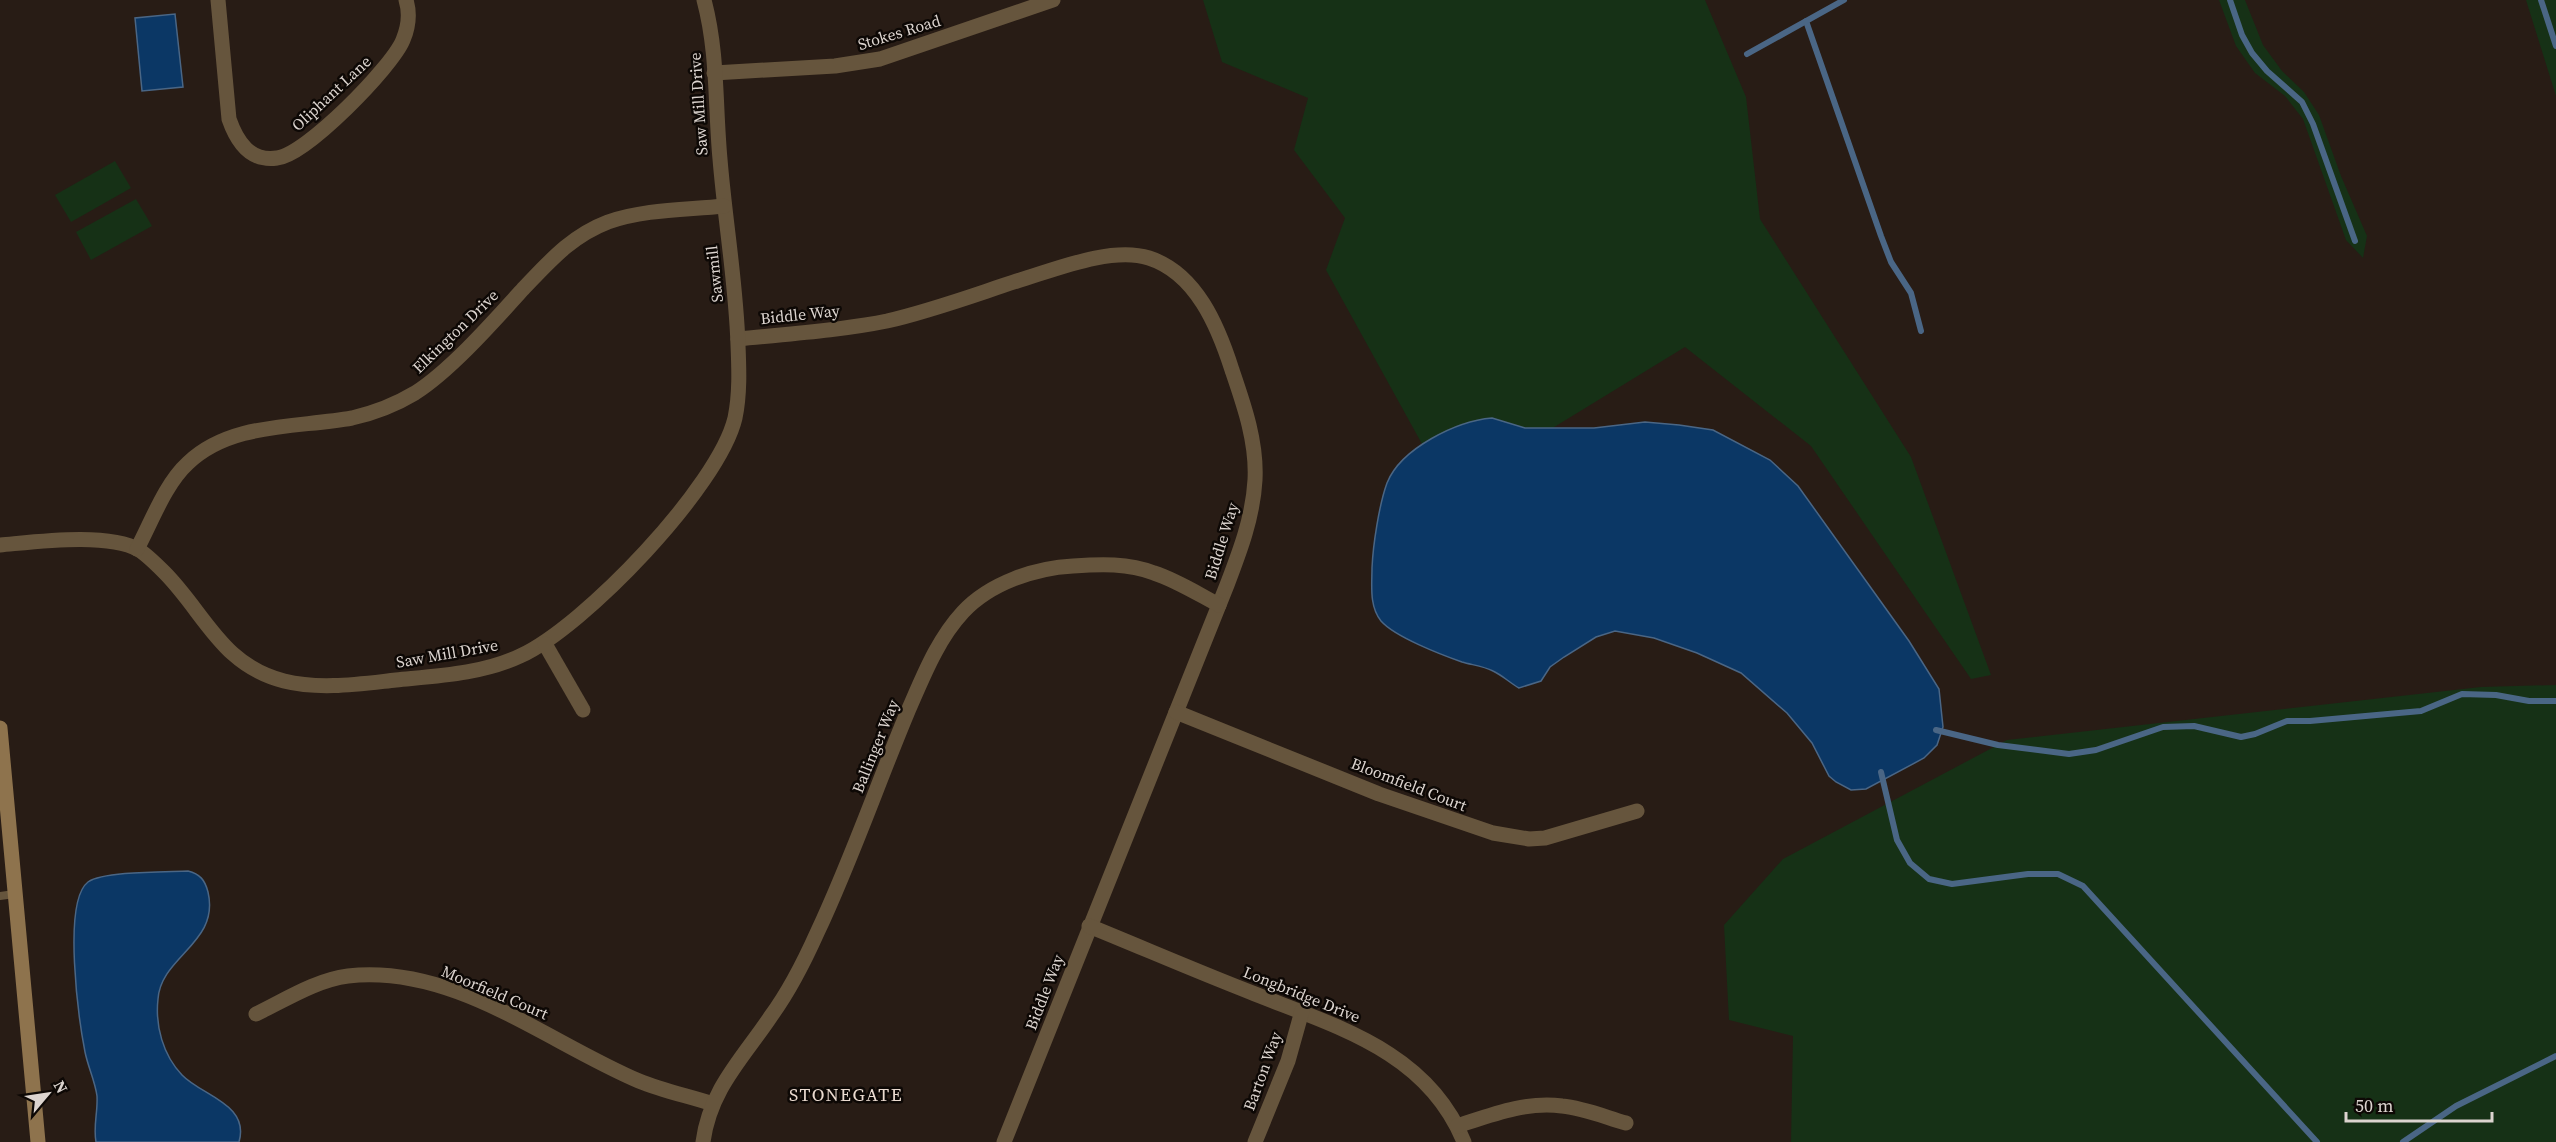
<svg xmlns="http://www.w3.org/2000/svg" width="2556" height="1142" font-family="'Source Serif 4',serif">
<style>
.green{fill:#163116}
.water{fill:#0b3765;stroke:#4a6685;stroke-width:1.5}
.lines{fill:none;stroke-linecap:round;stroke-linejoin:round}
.stream{stroke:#4a6685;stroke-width:6}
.lane{stroke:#66553d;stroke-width:8}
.street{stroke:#66553d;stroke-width:15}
.secondary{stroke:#8e734d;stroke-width:15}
.labels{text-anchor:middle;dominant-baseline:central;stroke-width:5;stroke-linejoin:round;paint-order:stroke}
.street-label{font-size:16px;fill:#dcd4cf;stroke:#0d0805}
.neighbourhood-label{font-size:18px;letter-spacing:1.5px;fill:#ebdbd0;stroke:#0d0805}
</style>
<rect width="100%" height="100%" fill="#281c15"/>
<g class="green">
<polygon points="1203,0 1705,0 1746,97 1760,219 1911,457 1991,675 1971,679 1811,446 1685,347 1551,429 1422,444 1326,270 1345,218 1294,150 1308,98 1222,62"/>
<polygon points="2219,0 2245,0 2263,45 2282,71 2304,92 2319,115 2341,176 2367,236 2363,258 2346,240 2303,119 2285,96 2255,73 2236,46"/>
<polygon points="2526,0 2556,0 2556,96"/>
<polygon points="115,161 131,188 71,222 55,195"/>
<polygon points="136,199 152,226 91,260 76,232"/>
<polygon points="2556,685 2556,1142 1791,1142 1793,1036 1729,1020 1724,925 1783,859 2007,740 2481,687"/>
</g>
<g class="water">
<polygon points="175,14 183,87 142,91 135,18"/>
<path d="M1492,418L1525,428H1594L1645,422L1679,425L1713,430L1770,460L1798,486L1909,641L1939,689L1943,727L1937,745L1924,758L1866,789L1851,790L1836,782L1829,776L1812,743L1787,713L1741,673L1697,653L1654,638L1615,631L1596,637L1564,657L1550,667L1541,681L1519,688C1510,683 1502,675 1493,671C1483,666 1472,665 1462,662C1442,655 1395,637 1381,621C1369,606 1372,585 1372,568C1373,545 1379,505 1387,483C1401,448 1457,421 1492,418Z"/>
<path d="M188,871C200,874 205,880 208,892C220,943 161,956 158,999C155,1026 163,1055 182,1075C202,1096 250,1104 239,1142H96C93,1126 98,1112 97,1096C95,1081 88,1067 85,1052C79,1021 62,902 88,882C104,871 166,872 188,871Z"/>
</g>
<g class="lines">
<g class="stream">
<polyline points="2230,0 2242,35 2252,53 2267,71 2302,102 2313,124 2355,241"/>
<polyline points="2541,0 2556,46"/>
<polyline points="1806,21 1881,236 1891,262 1911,293 1921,331"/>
<polyline points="1747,54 1844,0"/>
<polyline points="1936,730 1998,745 2069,754 2096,750 2163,727 2194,726 2241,737 2255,734 2287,721 2310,721 2421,711 2462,694 2496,695 2529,701 2556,701"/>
<polyline points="1881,772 1897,840 1910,863 1929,879 1952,884 2028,874 2058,874 2083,886 2317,1142"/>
<polyline points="2403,1142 2456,1106 2556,1056"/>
</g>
<polyline class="lane" points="0,896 14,894"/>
<g class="street">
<path d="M218,0L229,119C237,142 250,162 277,158C306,155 392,67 403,40C408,28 410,13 406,0"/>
<polyline points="714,73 835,66 880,59 1053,0"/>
<path d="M738,339C787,334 838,331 887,321C931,311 974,295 1017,281C1054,270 1111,246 1149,258C1196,273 1218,326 1232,370C1244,405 1257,442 1255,480C1253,517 1240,551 1227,585L1004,1142"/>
<path d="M0,545C35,542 108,532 139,550C147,555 156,564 164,572C205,613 221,665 284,681C320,690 359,684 396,680C437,676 482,674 520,656C584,627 719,486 735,418C740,394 739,369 738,345C736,282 725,221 720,159C715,106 718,52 704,0"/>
<path d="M137,549C152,521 165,484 188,463C231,422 297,428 352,418C374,413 395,405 415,393C451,370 494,321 523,289C549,262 571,236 608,222C645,209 686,210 724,206"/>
<polyline points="545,644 583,710"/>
<polyline points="1176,712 1379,794 1493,833 1529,839 1545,838 1637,811"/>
<path d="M1089,926C1143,948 1196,971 1250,992C1334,1026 1427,1050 1464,1142"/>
<path d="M256,1014C285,1000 316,980 348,976C454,964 547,1042 639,1081C663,1091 689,1096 713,1104"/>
<path d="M1457,1126C1491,1115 1526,1101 1562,1106C1584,1108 1605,1117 1626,1123"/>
<path d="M703,1142C710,1089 743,1058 771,1016C790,990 804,962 817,933C851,861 877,785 908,711C923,677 937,640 963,612C990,583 1035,568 1073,566C1101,564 1128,563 1154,573C1176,580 1198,594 1219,605"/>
<polyline points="1255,1142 1288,1061 1302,1011"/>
</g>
<polyline class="secondary" points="0,728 38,1142"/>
</g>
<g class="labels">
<g class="street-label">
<text transform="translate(899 32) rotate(-17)">Stokes Road</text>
<text transform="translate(331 93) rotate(-43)">Oliphant Lane</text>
<text transform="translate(698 104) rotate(-94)">Saw Mill Drive</text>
<text transform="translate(714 274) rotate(-96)">Sawmill</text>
<text transform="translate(800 314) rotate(-6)">Biddle Way</text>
<text transform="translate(455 331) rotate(-44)">Elkington Drive</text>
<text transform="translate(1221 541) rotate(-73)">Biddle Way</text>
<text transform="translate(447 653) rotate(-10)">Saw Mill Drive</text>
<text transform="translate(875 746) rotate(-68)">Ballinger Way</text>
<text transform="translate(1409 784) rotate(21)">Bloomfield Court</text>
<text transform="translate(495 992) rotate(23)">Moorfield Court</text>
<text transform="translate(1044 992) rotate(-69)">Biddle Way</text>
<text transform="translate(1302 994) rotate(22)">Longbridge Drive</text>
<text transform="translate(1262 1071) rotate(-70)">Barton Way</text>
</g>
<g class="neighbourhood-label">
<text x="846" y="1094">STONEGATE</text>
</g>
</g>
<g transform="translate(48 1094) rotate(61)" stroke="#0d0805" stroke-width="4.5" paint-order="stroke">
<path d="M0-4.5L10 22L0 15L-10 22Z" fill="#dcd4cf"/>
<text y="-9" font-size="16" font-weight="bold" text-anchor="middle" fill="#dcd4cf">N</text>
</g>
<path d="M2346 1112v9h146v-9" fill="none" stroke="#dcd4cf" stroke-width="3"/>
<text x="2355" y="1112" font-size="18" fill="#dcd4cf" stroke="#0d0805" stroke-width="4.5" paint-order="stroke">50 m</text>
</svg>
